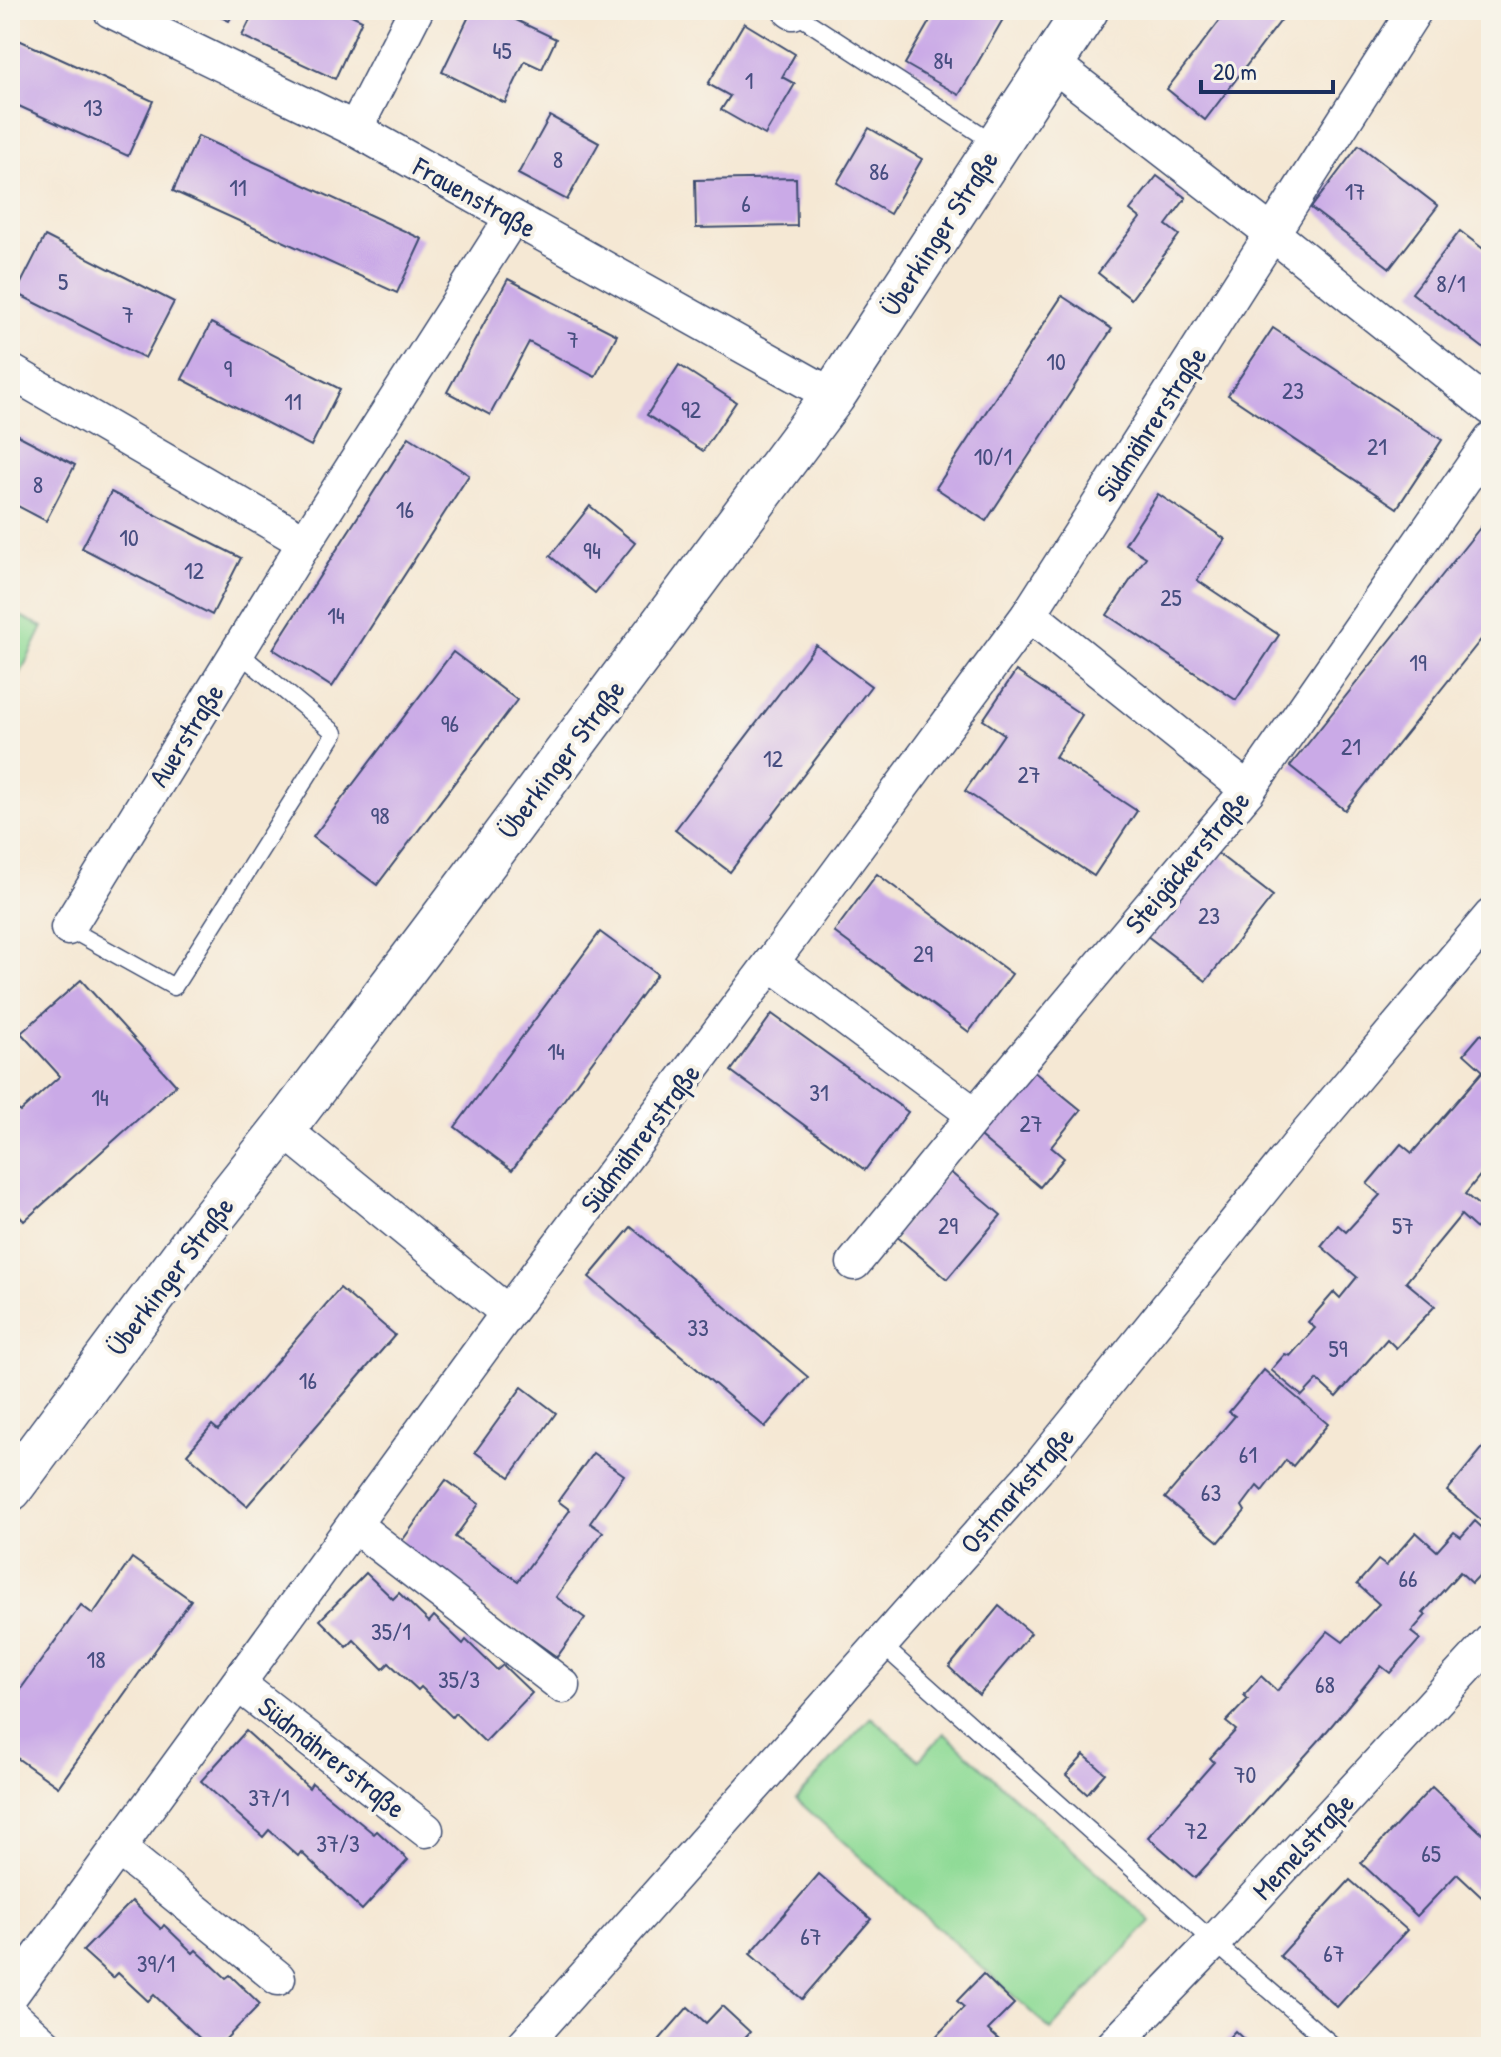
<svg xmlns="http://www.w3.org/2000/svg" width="1501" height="2057" font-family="'Patrick Hand',sans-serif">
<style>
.green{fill:#90db97;stroke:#56857a;stroke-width:2}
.building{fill:#caaae7}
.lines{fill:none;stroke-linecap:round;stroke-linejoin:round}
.lane-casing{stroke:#3c4b70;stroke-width:19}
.street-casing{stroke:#3c4b70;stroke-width:37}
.primary-casing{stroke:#3c4b70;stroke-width:47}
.lane{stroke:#fff;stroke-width:16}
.street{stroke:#fff;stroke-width:34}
.primary{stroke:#fff;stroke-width:44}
.labels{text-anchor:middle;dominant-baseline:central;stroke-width:8;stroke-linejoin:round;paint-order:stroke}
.number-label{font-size:24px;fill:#474e80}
.street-label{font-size:28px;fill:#1b2f5e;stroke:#f7f3e8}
</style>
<rect width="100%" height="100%" fill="#f7f3e8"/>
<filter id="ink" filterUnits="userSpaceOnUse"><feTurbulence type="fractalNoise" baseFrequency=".0125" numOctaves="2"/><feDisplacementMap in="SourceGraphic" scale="16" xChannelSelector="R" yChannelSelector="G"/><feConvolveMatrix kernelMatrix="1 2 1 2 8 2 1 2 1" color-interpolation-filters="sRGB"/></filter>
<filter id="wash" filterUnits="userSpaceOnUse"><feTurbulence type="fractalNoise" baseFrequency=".006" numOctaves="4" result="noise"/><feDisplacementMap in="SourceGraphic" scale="32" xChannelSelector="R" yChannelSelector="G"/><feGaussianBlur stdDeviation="1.8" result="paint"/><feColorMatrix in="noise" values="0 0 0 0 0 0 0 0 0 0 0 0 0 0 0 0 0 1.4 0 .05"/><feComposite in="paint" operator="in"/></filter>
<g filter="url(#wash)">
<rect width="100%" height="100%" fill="#f5e8d4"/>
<g class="green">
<polygon points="10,611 43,627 10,695"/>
<polygon points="871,1717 919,1760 944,1733 1151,1921 1051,2030 796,1799"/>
</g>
<g id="blocks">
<g class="building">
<polygon points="206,10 235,10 229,21"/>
<polygon points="255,10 341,10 362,20 335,79 242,36"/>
<polygon points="472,10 495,10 556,39 542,69 525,61 505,103 442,72"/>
<polygon points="936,10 998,10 1006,14 959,95 905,64"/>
<polygon points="1228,10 1289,10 1205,120 1167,89"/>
<polygon points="744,23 795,54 782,77 795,84 765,135 721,110 730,96 708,84"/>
<polygon points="10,36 153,101 128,156 10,102"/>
<polygon points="550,116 599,143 567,200 518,174"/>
<polygon points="869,128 922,159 890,214 837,183"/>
<polygon points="198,136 422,239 397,293 173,191"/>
<polygon points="1359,145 1438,206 1390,268 1311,208"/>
<polygon points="1157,176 1186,198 1166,225 1179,235 1131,299 1098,273 1140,218 1130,210"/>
<polygon points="796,178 797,226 696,228 695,180"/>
<polygon points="1460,231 1491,255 1491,354 1412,293"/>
<polygon points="45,236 174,302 145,358 16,293"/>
<polygon points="508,279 617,335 595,377 529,342 490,415 447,392"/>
<polygon points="1062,296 1112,329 986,521 936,488"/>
<polygon points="211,323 340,389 311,446 182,379"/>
<polygon points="1273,328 1442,440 1397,508 1228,395"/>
<polygon points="679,365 736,402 703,451 647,415"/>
<polygon points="10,431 75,465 46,521 10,502"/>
<polygon points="409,437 469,475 332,687 273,649"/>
<polygon points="111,492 241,558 212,615 82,548"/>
<polygon points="1158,494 1225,539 1197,580 1279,635 1236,700 1107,615 1146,557 1125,544"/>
<polygon points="590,506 635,543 595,593 550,556"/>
<polygon points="1491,514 1491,627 1345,810 1290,766"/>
<polygon points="816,645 871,686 730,872 675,830"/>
<polygon points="453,652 517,700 377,885 313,837"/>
<polygon points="1016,671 1082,715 1055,757 1137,811 1094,876 965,791 1004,734 983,720"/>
<polygon points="1212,849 1273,896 1206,981 1146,935"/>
<polygon points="877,874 1012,974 969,1032 834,932"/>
<polygon points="600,932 657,974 512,1170 455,1127"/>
<polygon points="81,980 176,1085 24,1221 10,1206 10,1101 20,1112 60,1076 21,1033"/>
<polygon points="772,1014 908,1112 865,1170 731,1071"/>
<polygon points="1481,1034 1491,1042 1491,1162 1465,1194 1491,1215 1491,1218 1480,1232 1461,1215 1406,1282 1435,1306 1396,1348 1387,1339 1336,1397 1317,1380 1302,1396 1271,1370 1285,1354 1290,1356 1315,1328 1308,1322 1334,1292 1340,1298 1357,1277 1321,1246 1338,1225 1346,1232 1380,1195 1367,1184 1401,1144 1412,1153 1483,1071 1464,1054"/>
<polygon points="1033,1071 1081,1110 1051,1147 1064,1158 1040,1187 980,1136"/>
<polygon points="949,1171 1001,1215 947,1279 895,1235"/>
<polygon points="631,1227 808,1377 765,1427 589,1277"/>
<polygon points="340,1288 395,1335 247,1506 187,1454 212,1425 218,1430"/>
<polygon points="1264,1370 1328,1424 1293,1466 1286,1460 1262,1491 1257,1486 1242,1506 1245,1511 1219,1542 1165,1498 1235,1416 1229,1412"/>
<polygon points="522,1387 556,1413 510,1477 475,1452"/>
<polygon points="1491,1438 1491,1528 1447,1491"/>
<polygon points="593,1453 624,1475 590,1523 603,1532 556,1597 585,1618 557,1657 399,1545 446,1480 479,1504 455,1537 518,1581 570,1510 558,1501"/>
<polygon points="1475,1521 1491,1536 1491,1563 1472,1583 1460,1572 1423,1613 1426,1615 1411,1632 1420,1639 1390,1673 1381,1666 1322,1737 1195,1878 1148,1837 1214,1762 1210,1758 1236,1730 1226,1722 1248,1699 1244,1695 1261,1676 1277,1691 1328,1631 1343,1642 1379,1604 1357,1584 1378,1560 1386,1566 1416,1532 1437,1551 1454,1532 1461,1537"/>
<polygon points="132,1558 191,1600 58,1787 10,1753 10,1704 81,1605 93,1614"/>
<polygon points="366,1573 393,1599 399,1593 429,1622 434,1616 463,1644 466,1640 497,1670 503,1665 532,1693 485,1742 455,1713 452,1717 421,1687 418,1690 389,1663 383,1669 354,1640 347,1647 320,1620"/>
<polygon points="999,1606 1031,1633 979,1695 949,1667"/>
<polygon points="246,1731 309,1788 312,1783 374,1834 377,1831 408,1860 362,1910 301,1852 298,1856 269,1830 263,1837 201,1781"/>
<polygon points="1084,1755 1105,1773 1087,1794 1066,1775"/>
<polygon points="1432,1787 1491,1842 1491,1906 1457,1874 1417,1916 1361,1863"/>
<polygon points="819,1874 871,1919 802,1999 750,1954"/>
<polygon points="1350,1880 1407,1930 1337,2007 1280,1956"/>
<polygon points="132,1901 161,1929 164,1925 193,1953 196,1950 226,1978 230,1975 260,2004 218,2047 209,2047 154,1995 148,2001 118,1973 113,1978 83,1951"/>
<polygon points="983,1974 1014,2004 988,2030 1007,2047 926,2047 964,2007 957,2001"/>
<polygon points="722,2006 750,2032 736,2047 653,2047 688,2007 706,2023"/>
<polygon points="1235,2031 1252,2047 1220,2047"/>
</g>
</g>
</g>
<g filter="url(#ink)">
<use href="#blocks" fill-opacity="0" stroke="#3c4b70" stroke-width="2"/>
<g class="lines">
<g class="lane-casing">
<g id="lane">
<polyline points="793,12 996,144"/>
<polyline points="68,928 174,987 335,733 238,652"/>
<polyline points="882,1645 1214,1942 1335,2047"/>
</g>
</g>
<g class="street-casing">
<g id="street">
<polyline points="110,10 355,129 833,396"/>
<polyline points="790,10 793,12"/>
<polyline points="1053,64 1273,234 1491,408"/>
<polyline points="355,129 416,10"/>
<polyline points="10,371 305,542 512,218"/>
<polyline points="1029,614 1248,790"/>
<polyline points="68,928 305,542"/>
<polyline points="771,963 975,1115"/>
<polyline points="283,1129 508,1313"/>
<polyline points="854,1263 975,1115 1248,790 1491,440"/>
<polyline points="354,1525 563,1686"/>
<polyline points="238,1684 426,1830"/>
<polyline points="118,1848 278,1978"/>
<polyline points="10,1996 508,1313 792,935 1029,614 1415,10"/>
<polyline points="10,2014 47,2047"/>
<polyline points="522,2047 1037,1469 1303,1139 1491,916"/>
<polyline points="1112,2047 1214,1942 1491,1641"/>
</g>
</g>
<g class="primary-casing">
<polyline id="primary" points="10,1489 202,1231 283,1129 428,938 833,396 1086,10"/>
</g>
<use href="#lane" class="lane"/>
<use href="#street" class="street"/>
<use href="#primary" class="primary"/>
</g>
</g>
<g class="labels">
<g class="number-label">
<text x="502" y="50">45</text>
<text x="943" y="60">84</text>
<text x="749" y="80">1</text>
<text x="93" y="107">13</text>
<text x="558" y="159">8</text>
<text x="879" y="171">86</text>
<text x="238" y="187">11</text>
<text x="1355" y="191">17</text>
<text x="746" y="203">6</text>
<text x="63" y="281">5</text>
<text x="1451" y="283">8/1</text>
<text x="128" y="314">7</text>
<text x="573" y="339">7</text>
<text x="1056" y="361">10</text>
<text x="228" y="368">9</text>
<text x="1293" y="390">23</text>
<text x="293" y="401">11</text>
<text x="691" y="409">92</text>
<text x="1377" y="446">21</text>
<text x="993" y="456">10/1</text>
<text x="38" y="484">8</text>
<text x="405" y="509">16</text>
<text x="129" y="537">10</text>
<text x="592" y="550">94</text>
<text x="194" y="570">12</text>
<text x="1171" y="597">25</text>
<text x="336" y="615">14</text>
<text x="1418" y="662">19</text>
<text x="450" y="723">96</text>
<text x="1351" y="746">21</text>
<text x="773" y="758">12</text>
<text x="1029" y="774">27</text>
<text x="380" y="815">98</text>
<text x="1209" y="915">23</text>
<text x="923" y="953">29</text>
<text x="556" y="1051">14</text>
<text x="819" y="1092">31</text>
<text x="100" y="1097">14</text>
<text x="1031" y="1123">27</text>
<text x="948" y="1225">29</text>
<text x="1403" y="1225">57</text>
<text x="698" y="1327">33</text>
<text x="1338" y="1348">59</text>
<text x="308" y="1380">16</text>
<text x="1248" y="1454">61</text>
<text x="1211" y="1492">63</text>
<text x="1408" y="1578">66</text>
<text x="391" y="1631">35/1</text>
<text x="96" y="1659">18</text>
<text x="459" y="1679">35/3</text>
<text x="1325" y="1684">68</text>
<text x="1245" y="1774">70</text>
<text x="269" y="1797">37/1</text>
<text x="1196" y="1830">72</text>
<text x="338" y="1843">37/3</text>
<text x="1431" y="1853">65</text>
<text x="811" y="1936">67</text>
<text x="1334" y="1953">67</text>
<text x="156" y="1963">39/1</text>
</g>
<g class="street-label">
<text transform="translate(475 197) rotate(29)">Frauenstraße</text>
<text transform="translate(939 233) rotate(-57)">Überkinger Straße</text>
<text transform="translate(1151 424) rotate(-57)">Südmährerstraße</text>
<text transform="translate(186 735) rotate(-58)">Auerstraße</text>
<text transform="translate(561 759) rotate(-53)">Überkinger Straße</text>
<text transform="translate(1187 862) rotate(-50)">Steigäckerstraße</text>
<text transform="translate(640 1138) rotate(-53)">Südmährerstraße</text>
<text transform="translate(170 1276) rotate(-53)">Überkinger Straße</text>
<text transform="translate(1017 1490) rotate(-49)">Ostmarkstraße</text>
<text transform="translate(332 1757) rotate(38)">Südmährerstraße</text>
<text transform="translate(1303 1846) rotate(-47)">Memelstraße</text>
</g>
</g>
<rect width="1501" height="2057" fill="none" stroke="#f7f3e8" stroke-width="40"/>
<path d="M1201 80v12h132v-12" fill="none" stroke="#1b2f5e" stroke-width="4"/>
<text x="1213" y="80" font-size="24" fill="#1b2f5e" stroke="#f7f3e8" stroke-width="6" paint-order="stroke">20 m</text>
</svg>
